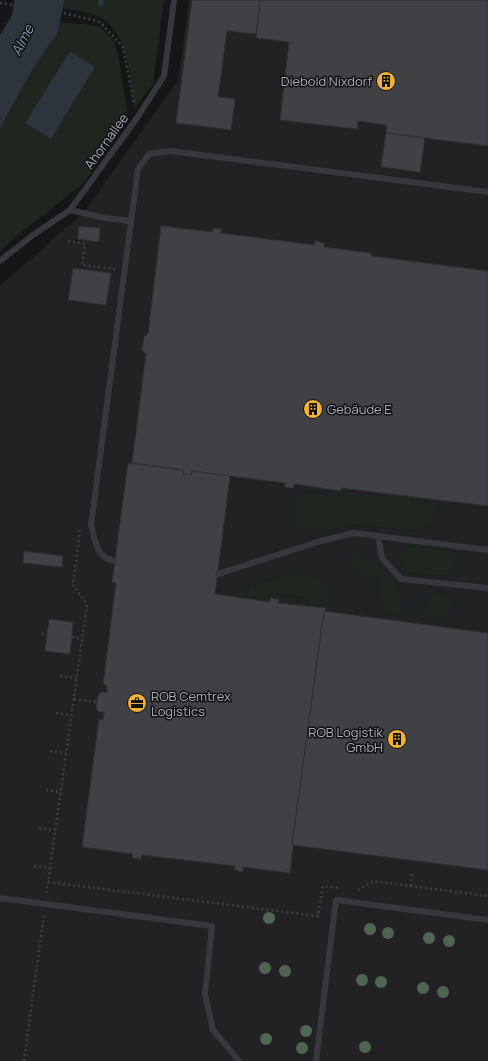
<svg xmlns="http://www.w3.org/2000/svg" width="488" height="1061" font-family="Manrope,sans-serif">
<style>
.built{fill:#222225;fill-rule:evenodd}
.green{fill:#1e261f;fill-rule:evenodd}
.water{fill:#2c353c}
.lines{fill:none;stroke-linecap:round;stroke-linejoin:round}
.stream{stroke:#2c353c;stroke-width:5}
.building{fill:#404145;stroke:#303034}
.path{stroke:#3d3f44;stroke-width:2.5;stroke-dasharray:2 3;stroke-linecap:butt}
.service{stroke:#37383d;stroke-width:6}
.tree{fill:#506452}
.labels{text-anchor:middle;dominant-baseline:central;stroke-width:3;stroke-linejoin:round;paint-order:stroke}
.poi-label{font-size:13px;fill:#a8adb8;stroke:#111113;text-anchor:end}
.street-label{font-size:13px;fill:#a8adb8;stroke:#111113}
.water-label{font-size:14px;font-style:italic;fill:#7f9bb3;stroke:#111113}
</style>
<rect width="100%" height="100%" fill="#161618"/>
<path class="built" d="M189,0H488V1061H0V286L84,212L178,80ZM300,491L341,496L419,531L355,525L328,531ZM406,546L451,550L456,565L447,576L407,573L397,557ZM351,549L395,583L405,615L379,577L348,556ZM293,573L310,603L303,597L269,593L268,599L247,596L249,587Z"/>
<g class="green">
<path d="M65,0H164L153,84L134,109C130,78 130,35 100,17C93,13 73,10 64,8Z"/>
<path d="M60,23L85,24L100,27L114,41L119,60L128,117L85,182L18,235L0,251V128L35,65L57,34ZM70,51L95,67L51,139L25,123Z"/>
<polygon points="299,491 341,496 343,492 436,502 432,522 419,531 355,525 328,531 298,527"/>
<polygon points="406,546 452,550 456,565 447,576 407,573 397,557"/>
<polygon points="351,549 371,560 395,583 406,615 383,612 379,577 367,577 348,557"/>
<polygon points="293,573 310,574 326,585 327,606 310,603 303,597 270,593 268,599 247,597 249,587"/>
<polygon points="429,593 452,597 449,620 426,616"/>
</g>
<g class="water">
<polygon points="14,0 65,0 57,34 35,65 0,128 0,35 12,15"/>
<polygon points="70,51 95,67 51,139 25,123"/>
</g>
<g class="lines">
<polyline class="stream" points="101,4 101,0"/>
</g>
<g class="building">
<polygon points="192,0 260,0 256,34 227,31 218,97 235,99 231,130 176,123"/>
<polygon points="260,0 488,0 488,146 386,133 387,125 358,121 357,129 280,120 289,42 256,38"/>
<polygon points="386,133 425,138 420,172 381,167"/>
<polygon points="79,226 100,228 99,242 78,239"/>
<polygon points="161,226 213,232 213,228 222,229 221,233 315,245 315,241 324,243 324,247 371,253 371,256 488,271 488,506 341,488 341,491 294,484 293,488 285,487 285,483 192,471 191,475 183,474 183,470 132,463 146,354 142,350 144,337 148,334"/>
<polygon points="73,268 111,273 106,305 68,300"/>
<polygon points="128,463 183,470 183,474 191,475 192,471 230,476 215,594 270,602 270,598 279,599 278,603 326,608 325,612 324,611 292,845 293,845 290,873 243,867 243,872 234,870 235,866 142,855 141,859 132,858 133,854 82,847 99,719 103,720 104,712 99,712 96,708 98,695 102,692 107,693 107,685 103,685 116,583 112,582"/>
<polygon points="24,551 63,556 62,567 23,563"/>
<polygon points="324,611 488,633 488,870 292,845"/>
<polygon points="49,619 73,622 70,654 45,651"/>
</g>
<g class="lines">
<g class="path">
<polyline points="0,3 13,5"/>
<polyline points="64,13 100,22 123,47 134,103"/>
<polyline points="68,241 85,244 82,265 115,269"/>
<polyline points="80,530 73,585 87,604 48,882 318,916 323,886 340,888"/>
<polyline points="42,634 82,638"/>
<polyline points="60,676 76,678"/>
<polyline points="74,699 97,702"/>
<polyline points="56,713 71,715"/>
<polyline points="50,751 66,753"/>
<polyline points="46,790 60,792"/>
<polyline points="39,828 55,830"/>
<polyline points="34,866 50,868"/>
<polyline points="411,886 412,874"/>
<polyline points="358,890 373,881 488,896"/>
<polyline points="46,893 48,882"/>
<polyline points="24,1061 44,914"/>
</g>
<g class="service">
<polyline points="70,210 105,218 131,221"/>
<polyline points="0,261 33,235 70,210 137,118 164,76 174,0"/>
<polyline points="378,536 382,558 401,579 488,588"/>
<path d="M115,561C96,558 95,540 91,525L138,169L149,154L170,151L488,192"/>
<polyline points="218,574 321,541 354,533 488,550"/>
<polyline points="0,898 212,926 205,994 213,1030 239,1061"/>
<polyline points="316,1061 336,900 488,920"/>
</g>
</g>
<g class="tree">
<circle cx="269" cy="918" r="6"/>
<circle cx="370" cy="929" r="6"/>
<circle cx="388" cy="933" r="6"/>
<circle cx="429" cy="938" r="6"/>
<circle cx="449" cy="941" r="6"/>
<circle cx="265" cy="968" r="6"/>
<circle cx="285" cy="971" r="6"/>
<circle cx="362" cy="980" r="6"/>
<circle cx="381" cy="982" r="6"/>
<circle cx="423" cy="988" r="6"/>
<circle cx="443" cy="992" r="6"/>
<circle cx="306" cy="1031" r="6"/>
<circle cx="266" cy="1039" r="6"/>
<circle cx="365" cy="1047" r="6"/>
<circle cx="302" cy="1048" r="6"/>
</g>
<defs>
<g id="building-disc" transform="scale(1)"><circle r="9.5" fill="#f2b134" stroke="#111113"/><path d="M-4-6H4V6H1V3H-1V6H-4ZM-2.5-4.3h1.7v1.8h-1.7ZM.8-4.3h1.7v1.8H.8ZM-2.5-1h1.7V.8h-1.7ZM.8-1h1.7V.8H.8Z" fill="#111"/></g>
<g id="office-disc" transform="scale(1)"><circle r="9.5" fill="#f2b134" stroke="#111113"/><path d="M-6-3h4V-5.5h4V-3h4V5H-6ZM-1-4.5V-3h2v-1.5ZM-6 0V1H6V0Z" fill="#111"/></g>
</defs>
<g fill-rule="evenodd">
<use href="#building-disc" x="386" y="81"/>
<use href="#building-disc" x="313" y="409"/>
<use href="#office-disc" x="137" y="703"/>
<use href="#building-disc" x="397" y="739"/>
</g>
<g class="labels">
<g class="poi-label">
<text x="372" y="81">Diebold Nixdorf</text>
<text x="327" y="409" text-anchor="start">Gebäude E</text>
<text x="151" y="696" text-anchor="start">ROB Cemtrex<tspan x="151" dy="15">Logistics</tspan></text>
<text x="383" y="732">ROB Logistik<tspan x="383" dy="15">GmbH</tspan></text>
</g>
<g class="street-label">
<text transform="translate(106 141) rotate(-54)">Ahornallee</text>
</g>
<g class="water-label">
<text transform="translate(22 40) rotate(-63)">Alme</text>
</g>
</g>
</svg>
